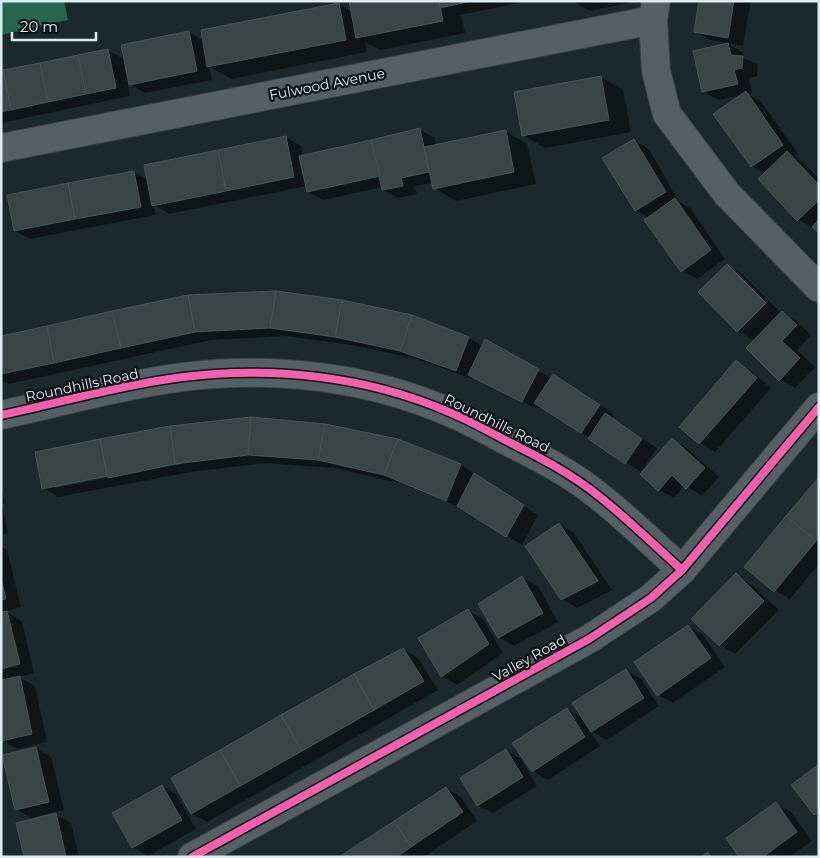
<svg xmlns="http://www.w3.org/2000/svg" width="820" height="858" font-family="Montserrat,sans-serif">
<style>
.forest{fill:#26654e}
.shadow{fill:#0007;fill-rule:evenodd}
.building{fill:#3a4546;stroke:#495455}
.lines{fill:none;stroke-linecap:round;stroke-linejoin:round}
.street-casing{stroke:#394346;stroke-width:30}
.street{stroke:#545f66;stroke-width:28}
.cycleway-casing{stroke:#091316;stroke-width:11}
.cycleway{stroke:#f560ab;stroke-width:8}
.labels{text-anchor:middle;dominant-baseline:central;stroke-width:4.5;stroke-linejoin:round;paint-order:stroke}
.street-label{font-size:14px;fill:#deecf0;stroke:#091316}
</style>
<rect width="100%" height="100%" fill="#1c292c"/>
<polygon class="forest" points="1,1 64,1 68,20 1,35"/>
<g class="shadow">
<polygon points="350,1 517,1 518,3 461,15 465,33 380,50 365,42 367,52 231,79 209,66 212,80 145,93 128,83 130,96 1,123 1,72 108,50 125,60 189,32 204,41 339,4 353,13"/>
<polygon points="573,1 628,1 628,3 590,11"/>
<polygon points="700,1 751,1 743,46 710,40 695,31"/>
<polygon points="728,44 743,53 744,58 758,65 757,76 749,78 752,93 747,94 761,101 798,154 794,156 803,162 819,179 819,231 798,220 765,174 752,166 715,114 743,95 718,100 703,91"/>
<polygon points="601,77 623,90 631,132 545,148 523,135"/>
<polygon points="420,130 435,138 436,145 505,131 527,144 536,184 456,201 434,188 433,183 415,186 417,194 398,198 383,190 383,187 323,200 308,192 307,186 169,214 154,205 155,215 30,239 15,231 134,172 148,180 286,137 301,146 303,156"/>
<polygon points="634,140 649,149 679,202 690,208 725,259 697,279 682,271 649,218 636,210"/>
<polygon points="727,265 742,274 781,313 797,321 811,335 797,350 815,367 795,388 780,380 755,341 737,331"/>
<polygon points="188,296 469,338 483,346 486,340 551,378 553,375 568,384 614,414 611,418 657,448 641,472 540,405 537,409 473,376 472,379 417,359 351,345 286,336 211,340 9,384 1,380 1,337"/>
<polygon points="736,362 751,371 771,388 715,452 700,443 680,426"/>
<path d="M170,428L398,441L461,465L538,515L522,545L462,508L400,483L334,468L264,463L191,472L58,497L43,488L37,453ZM181,462V464L55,488V485Z"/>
<polygon points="672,440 687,448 719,477 702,496 685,485 674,498 659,490"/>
<polygon points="819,479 819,564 790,599 775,590"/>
<polygon points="1,483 5,503 2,504 8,533 1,535"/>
<polygon points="559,524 574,533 612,590 577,608 562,599"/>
<polygon points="1,547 7,550 21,607 5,611 22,621 34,673 19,677 35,686 47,742 17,749 2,740 4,680 1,679"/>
<polygon points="736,575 751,584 779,610 735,654 720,645 693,619"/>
<polygon points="522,578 538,586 558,622 514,646 499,637 480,605"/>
<polygon points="468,611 483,619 503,653 457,685 442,676"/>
<polygon points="688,626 703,635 725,667 673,703 658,695"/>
<polygon points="403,649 418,658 438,690 207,822 192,813"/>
<polygon points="626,670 641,679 659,706 607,740 589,730 600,746 548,780 532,771 567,709 584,719"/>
<polygon points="36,748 51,757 64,810 31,818 16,809"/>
<polygon points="506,750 521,759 537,786 493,813 478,805"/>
<polygon points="162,786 177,795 196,829 148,856 133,847"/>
<polygon points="446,788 461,797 477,821 424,857 342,857"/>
<polygon points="776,804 791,812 812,841 789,857 740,857"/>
<polygon points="56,815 71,823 79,857 26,857"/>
</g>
<g class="building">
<polygon points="349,1 439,1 443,21 356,38"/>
<polygon points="439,1 472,1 440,8"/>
<polygon points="699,1 734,1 728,38 694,32"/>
<polygon points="339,3 346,40 207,67 201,30"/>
<polygon points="189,31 197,71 129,85 121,45"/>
<polygon points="728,43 731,55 743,56 742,68 734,70 738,84 702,92 693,51"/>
<polygon points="108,49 116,88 86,94 78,55"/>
<polygon points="78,55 86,94 48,102 40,63"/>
<polygon points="40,63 48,102 11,110 3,70"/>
<polygon points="3,70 11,110 1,112 1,71"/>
<polygon points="601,76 609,120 522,136 514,92"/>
<polygon points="746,91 783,145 751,167 713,114"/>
<polygon points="420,128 429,172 401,178 403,186 382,190 371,140"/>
<polygon points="506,130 514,172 433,189 424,147"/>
<polygon points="286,136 294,177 226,191 218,150"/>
<polygon points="634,139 666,192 635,211 602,158"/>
<polygon points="371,140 380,176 307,192 299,156"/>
<polygon points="218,150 226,191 152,206 144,165"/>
<polygon points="787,151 819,185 819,200 797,221 758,179"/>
<polygon points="134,171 141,207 75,219 68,183"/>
<polygon points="68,183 75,219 14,231 7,195"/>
<polygon points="675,198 711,250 681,272 644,220"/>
<polygon points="819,219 819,233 812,227"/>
<polygon points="727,264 766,303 737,332 698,292"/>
<polygon points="276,291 342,300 335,337 270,328"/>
<polygon points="276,291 270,328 195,332 188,295"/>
<polygon points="188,295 195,332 121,348 112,311"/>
<polygon points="342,300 412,315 400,351 335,337"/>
<polygon points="112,311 121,348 54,363 47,326"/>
<polygon points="782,311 797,325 782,341 800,358 779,381 746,348"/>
<polygon points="412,315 469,337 456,371 400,351"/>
<polygon points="47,326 54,363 1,374 1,336"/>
<polygon points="485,339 539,369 522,402 468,375"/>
<polygon points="736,360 757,378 699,444 679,427"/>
<polygon points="553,374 600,405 581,433 534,403"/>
<polygon points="605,413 642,439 625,464 588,439"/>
<polygon points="251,417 248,455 175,464 170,426"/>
<polygon points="251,417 325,424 318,460 248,455"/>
<polygon points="325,424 398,439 384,475 318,460"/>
<polygon points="170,426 175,464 108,478 100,439"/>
<polygon points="672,438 705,468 686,489 672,475 658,491 640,474"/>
<polygon points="100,439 107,476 42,489 35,452"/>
<polygon points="398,439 461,464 446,501 384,475"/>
<polygon points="474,473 524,505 506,537 457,506"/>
<polygon points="819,477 819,538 816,541 786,516"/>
<polygon points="786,516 816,541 774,592 744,567"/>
<polygon points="559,523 598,581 561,600 525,546"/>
<polygon points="736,573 764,601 719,646 691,619"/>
<polygon points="522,576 543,613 498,638 478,604"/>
<polygon points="1,579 6,599 1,600"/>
<polygon points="468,609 489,644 441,677 418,638"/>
<polygon points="7,611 20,664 1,669 1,612"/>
<polygon points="688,625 711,658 657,696 634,662"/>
<polygon points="403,648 424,681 374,710 354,674"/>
<polygon points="626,669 644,698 591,732 572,703"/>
<polygon points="354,674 374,710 302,751 281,715"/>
<polygon points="20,676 32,734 1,741 1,680"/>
<polygon points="567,708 585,737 532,772 512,743"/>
<polygon points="281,715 302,751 240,786 220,750"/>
<polygon points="36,747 49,802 15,810 2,755"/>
<polygon points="506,749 523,777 477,806 460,778"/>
<polygon points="220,750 240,786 191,814 171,778"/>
<polygon points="819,764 819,812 814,815 791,785"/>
<polygon points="162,785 182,820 132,848 112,813"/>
<polygon points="446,787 463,812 411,847 394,821"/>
<polygon points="776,802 797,832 763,857 739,857 726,838"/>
<polygon points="56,813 66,857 24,857 16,823"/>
<polygon points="394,821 411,847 396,857 339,857"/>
<polygon points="708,852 711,857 700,857"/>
</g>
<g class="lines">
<g class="street-casing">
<g id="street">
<polyline points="656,1 653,20 656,71 667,114 727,194 819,288"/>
<polyline points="1,148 653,20"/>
<path d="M1,415C61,402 122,385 183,377C272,366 366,376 449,412C469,420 488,431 507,441C539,457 572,474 600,497C629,520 655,546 682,570"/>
<polyline points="192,857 589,639 651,598 682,570 819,407"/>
</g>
</g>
<use href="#street" class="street"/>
<g class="cycleway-casing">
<g id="cycleway">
<path d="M1,415C61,402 122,385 183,377C272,366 366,376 449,412C469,420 488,431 507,441C539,457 572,474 600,497C629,520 655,546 682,570"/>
<polyline points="192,857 589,639 651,598 682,570 819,407"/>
</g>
</g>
<use href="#cycleway" class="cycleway"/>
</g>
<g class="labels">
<g class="street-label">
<text transform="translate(327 84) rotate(-11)">Fulwood Avenue</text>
<text transform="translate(82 385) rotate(-12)">Roundhills Road</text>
<text transform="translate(497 423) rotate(26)">Roundhills Road</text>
<text transform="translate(529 658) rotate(-29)">Valley Road</text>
</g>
</g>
<rect width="820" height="858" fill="none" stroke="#deecf0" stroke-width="5"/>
<path d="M12 32v8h84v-8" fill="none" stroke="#deecf0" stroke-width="2.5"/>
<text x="20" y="32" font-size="15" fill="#deecf0" stroke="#091316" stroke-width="4" paint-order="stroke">20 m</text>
</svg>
